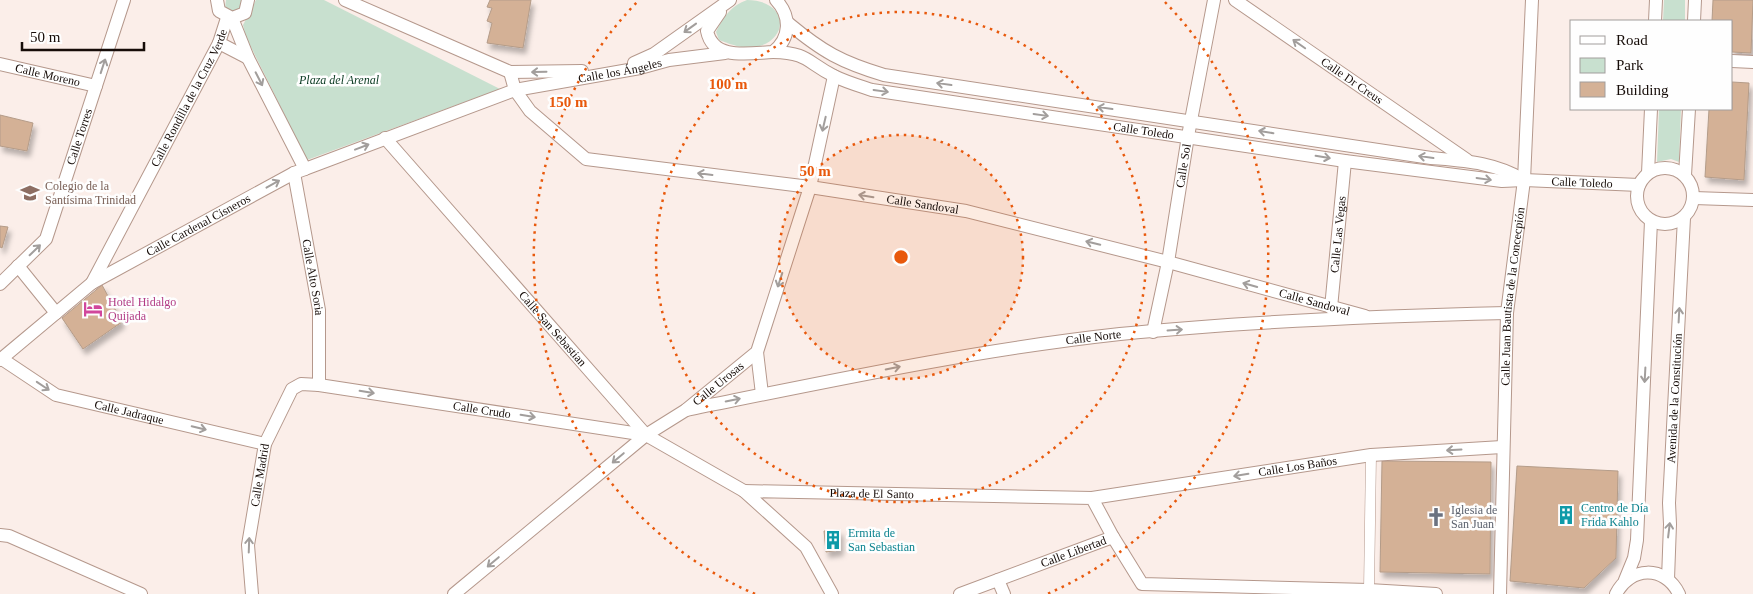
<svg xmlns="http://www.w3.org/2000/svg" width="1753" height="594" font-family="Georgia,serif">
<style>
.green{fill:#c8e0cf}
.building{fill:#d4b196;stroke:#b49c89;filter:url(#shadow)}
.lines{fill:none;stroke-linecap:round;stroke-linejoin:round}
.pedestrian-casing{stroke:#b5988c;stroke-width:11}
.minor-casing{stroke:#b5988c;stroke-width:14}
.pedestrian{stroke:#fff;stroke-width:10}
.minor{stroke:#fff;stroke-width:12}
.oneway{stroke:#a29e9c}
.ring{fill:none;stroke:#e8590c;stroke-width:2.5;stroke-dasharray:2.5 5}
.labels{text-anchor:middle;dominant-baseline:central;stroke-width:5;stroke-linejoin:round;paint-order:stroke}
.street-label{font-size:12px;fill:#160c08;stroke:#fefefe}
.park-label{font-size:12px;font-style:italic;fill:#07381f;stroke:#fefefe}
.education-label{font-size:12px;fill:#785e54;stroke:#fefefe;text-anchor:start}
.hotel-label{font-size:12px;fill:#b23c85;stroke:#fefefe;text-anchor:start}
.culture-label{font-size:12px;fill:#0d838f;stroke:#fefefe;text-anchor:start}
.worship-label{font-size:12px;fill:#5b616d;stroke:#fefefe;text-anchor:start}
.centre{fill:#e8590c;stroke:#fefefe;stroke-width:2.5}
.ring-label{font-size:15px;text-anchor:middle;font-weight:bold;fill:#e8590c;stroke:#fefefe;stroke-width:5;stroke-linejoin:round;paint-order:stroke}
</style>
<defs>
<filter id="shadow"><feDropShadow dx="3" dy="5.5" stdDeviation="2.5" flood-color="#0004"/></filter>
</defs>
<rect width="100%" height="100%" fill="#fbeee9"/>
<g class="green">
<polygon points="226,0 242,0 243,7 234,14 225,8"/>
<polygon points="256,0 324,0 500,89 307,160 246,37 243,25"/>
<path d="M747,0C787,0 791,38 757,47C744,50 730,44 719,40L716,32C723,17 732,5 747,0Z"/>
<polygon points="1664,0 1685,0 1685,21 1663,21"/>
<polygon points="1659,109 1681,109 1679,162 1671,159 1657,162"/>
</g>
<g class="building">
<polygon points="490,0 531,0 523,48 487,43 492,23 487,21 492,8 487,7"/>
<polygon points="1713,0 1753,0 1751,53 1732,52 1732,21 1712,21"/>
<polygon points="1732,82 1749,83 1744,180 1705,177 1709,109 1732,109"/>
<polygon points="0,115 33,123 27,151 0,146"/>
<polygon points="0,226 8,227 2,248 0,247"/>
<polygon points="102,285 122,322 83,349 62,318"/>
<polygon points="1382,461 1491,462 1490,574 1380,572"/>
<polygon points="1517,466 1618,471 1616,558 1584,588 1510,581"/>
<polygon points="840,530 840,550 826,552 824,531"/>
</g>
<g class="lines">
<g class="pedestrian-casing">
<polyline id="pedestrian" points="1369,590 1371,455"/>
</g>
<g class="minor-casing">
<g id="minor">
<polyline points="217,0 219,11 232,18 245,13 248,0"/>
<polyline points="345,0 510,72 582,71"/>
<path id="s1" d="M1235,0L1467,160"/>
<path d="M720,12L707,31C713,61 749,53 773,52C791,38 791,16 776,0"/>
<path id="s2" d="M232,18L248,58L305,169L515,90L640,68L669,60L725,53"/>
<polyline points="1655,21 1656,0"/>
<polyline points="1694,21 1695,0"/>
<path d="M788,23C823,52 841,62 884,75L1431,158C1466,161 1493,162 1524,180"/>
<polyline points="219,43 248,58"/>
<path id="s3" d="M773,52C809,53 806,62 834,76C846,82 860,86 872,90L1345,161L1502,181L1524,180L1639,185"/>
<polyline points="1732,61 1753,62"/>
<polyline points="634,63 654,54 730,0"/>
<path id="s4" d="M0,64L96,86"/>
<path id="s5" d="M510,72L515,90L530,111L586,159L810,187L966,211L1168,262L1365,316"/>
<path id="s6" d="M385,138L646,435L744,491"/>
<circle cx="1665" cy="196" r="28"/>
<path id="s7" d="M294,173L319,310V385"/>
<polyline points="1648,173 1651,109"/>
<polyline points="1685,175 1689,109"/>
<polyline points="1694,198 1753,200"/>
<polyline points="18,266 56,313"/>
<path id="s8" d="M92,283L294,173L305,169"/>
<path id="s9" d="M0,284L46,239L124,0"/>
<path id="s10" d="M1331,308L1345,161"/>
<path id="s11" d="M1153,332L1168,262L1188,136L1214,0"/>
<polyline points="757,352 762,394"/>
<path id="s12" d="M2,359L56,395L265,444"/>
<path id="s13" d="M0,360L92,283L219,43L227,18"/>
<path id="s14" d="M686,410C830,381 974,350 1120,334C1249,321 1378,316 1507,313"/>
<path id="s15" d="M1092,498L1371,455L1502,447"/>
<polyline points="0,535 9,536 141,594"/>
<path id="s16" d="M1668,579L1670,524L1669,503L1684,218"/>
<polyline points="998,580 1004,594"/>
<polyline points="1625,580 1634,558 1637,540 1651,221"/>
<path id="s17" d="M252,594L248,545L265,444L292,389L301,384L319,385L646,435"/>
<path id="s18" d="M454,594L646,435L686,410L757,352L810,187L834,76"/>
<path id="s19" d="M832,594L806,547L744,491L1092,498L1113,537"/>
<path id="s20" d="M960,594L1113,537L1142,584L1369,590L1436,594"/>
<path id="s21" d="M1500,594L1507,313L1524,180L1532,0"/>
<path d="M1616,594C1630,566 1665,565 1679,594"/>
</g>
</g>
<use href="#pedestrian" class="pedestrian"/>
<use href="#minor" class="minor"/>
</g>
<defs><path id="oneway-shaft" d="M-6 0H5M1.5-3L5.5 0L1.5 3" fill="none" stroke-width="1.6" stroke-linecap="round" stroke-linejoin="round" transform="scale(1.25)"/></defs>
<g class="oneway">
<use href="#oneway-shaft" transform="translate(690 28) rotate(144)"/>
<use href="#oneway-shaft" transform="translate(1299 44) rotate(-145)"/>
<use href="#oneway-shaft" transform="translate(103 66) rotate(-72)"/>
<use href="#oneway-shaft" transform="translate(539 72) rotate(179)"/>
<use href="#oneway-shaft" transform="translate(259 79) rotate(63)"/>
<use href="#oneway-shaft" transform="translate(944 84) rotate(-172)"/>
<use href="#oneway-shaft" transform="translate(881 91) rotate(8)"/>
<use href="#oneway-shaft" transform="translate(1105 108) rotate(-172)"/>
<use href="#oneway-shaft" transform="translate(1041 115) rotate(8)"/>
<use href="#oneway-shaft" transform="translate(824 124) rotate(103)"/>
<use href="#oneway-shaft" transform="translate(1266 132) rotate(-171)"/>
<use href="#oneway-shaft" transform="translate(362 147) rotate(-21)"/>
<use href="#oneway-shaft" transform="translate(1323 157) rotate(9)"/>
<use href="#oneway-shaft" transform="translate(1426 157) rotate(-172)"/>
<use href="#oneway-shaft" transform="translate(705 174) rotate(-173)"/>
<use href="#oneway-shaft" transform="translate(1484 179) rotate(8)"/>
<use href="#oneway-shaft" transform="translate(273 184) rotate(-29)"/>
<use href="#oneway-shaft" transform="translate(866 196) rotate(-171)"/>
<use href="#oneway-shaft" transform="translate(1093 243) rotate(-166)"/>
<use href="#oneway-shaft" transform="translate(35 250) rotate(-44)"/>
<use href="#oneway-shaft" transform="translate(780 280) rotate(108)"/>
<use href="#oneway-shaft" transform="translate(1250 285) rotate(-164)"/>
<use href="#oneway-shaft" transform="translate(1679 315) rotate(-87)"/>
<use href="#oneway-shaft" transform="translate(1175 330) rotate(-4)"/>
<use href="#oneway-shaft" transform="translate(893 368) rotate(-11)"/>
<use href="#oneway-shaft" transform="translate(1645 375) rotate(93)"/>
<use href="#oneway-shaft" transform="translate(43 386) rotate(34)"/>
<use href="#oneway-shaft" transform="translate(367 392) rotate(9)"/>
<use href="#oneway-shaft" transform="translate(733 400) rotate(-11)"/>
<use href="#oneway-shaft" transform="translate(528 416) rotate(9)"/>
<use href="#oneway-shaft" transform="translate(199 428) rotate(13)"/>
<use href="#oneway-shaft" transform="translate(1454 450) rotate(177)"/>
<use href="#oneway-shaft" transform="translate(618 458) rotate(140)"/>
<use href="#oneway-shaft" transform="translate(1241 475) rotate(171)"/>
<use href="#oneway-shaft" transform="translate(1669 530) rotate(-83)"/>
<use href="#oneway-shaft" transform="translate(249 545) rotate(-88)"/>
<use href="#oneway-shaft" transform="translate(493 562) rotate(140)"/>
</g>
<circle cx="901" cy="257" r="122" fill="#e8590c" fill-opacity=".12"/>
<g class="ring">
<circle cx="901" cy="257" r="122"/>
<circle cx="901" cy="257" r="245"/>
<path d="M755 594A367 367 0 0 1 637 2M1165 2A367 367 0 0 1 1047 594"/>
</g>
<defs>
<g id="school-bare" transform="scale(1.5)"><path d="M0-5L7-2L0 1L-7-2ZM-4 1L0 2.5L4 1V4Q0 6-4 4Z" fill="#8d6e63" stroke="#fefefe" stroke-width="2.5" paint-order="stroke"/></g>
<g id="hotel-bare" transform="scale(1.5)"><path d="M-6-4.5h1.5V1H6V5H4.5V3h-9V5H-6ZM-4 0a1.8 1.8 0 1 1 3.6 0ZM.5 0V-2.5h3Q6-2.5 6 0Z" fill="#d1479c" stroke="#fefefe" stroke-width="2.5" paint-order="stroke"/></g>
<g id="building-bare" transform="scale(1.5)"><path d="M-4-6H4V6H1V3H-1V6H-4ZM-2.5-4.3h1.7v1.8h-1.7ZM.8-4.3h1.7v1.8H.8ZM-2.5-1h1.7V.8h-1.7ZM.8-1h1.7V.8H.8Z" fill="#0f9aa8" stroke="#fefefe" stroke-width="2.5" paint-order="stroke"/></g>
<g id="church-bare" transform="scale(1.5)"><path d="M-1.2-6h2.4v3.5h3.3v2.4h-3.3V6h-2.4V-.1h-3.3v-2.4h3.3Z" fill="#6b7280" stroke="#fefefe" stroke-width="2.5" paint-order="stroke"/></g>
</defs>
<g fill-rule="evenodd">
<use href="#school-bare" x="30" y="193"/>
<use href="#hotel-bare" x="93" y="309"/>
<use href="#building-bare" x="1566" y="515"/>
<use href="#church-bare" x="1436" y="517"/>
<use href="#building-bare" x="833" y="540"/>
</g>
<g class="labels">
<g class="street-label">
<text stroke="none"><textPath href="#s2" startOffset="499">Calle los Ángeles</textPath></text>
<text stroke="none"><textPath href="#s4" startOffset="49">Calle Moreno</textPath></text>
<text stroke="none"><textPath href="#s1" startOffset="142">Calle Dr Creus</textPath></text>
<text stroke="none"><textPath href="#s13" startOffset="329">Calle Rondilla de la Cruz Verde</textPath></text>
<text stroke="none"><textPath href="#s3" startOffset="382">Calle Toledo</textPath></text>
<text stroke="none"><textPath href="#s9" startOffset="172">Calle Torres</textPath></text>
<text stroke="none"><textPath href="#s11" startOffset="169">Calle Sol</textPath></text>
<text stroke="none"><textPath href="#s3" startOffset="824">Calle Toledo</textPath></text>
<text stroke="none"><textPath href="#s5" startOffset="458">Calle Sandoval</textPath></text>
<text stroke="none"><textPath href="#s8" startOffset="121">Calle Cardenal Cisneros</textPath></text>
<text stroke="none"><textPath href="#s10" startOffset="74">Calle Las Vegas</textPath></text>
<text stroke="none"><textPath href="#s7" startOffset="106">Calle Alto Soria</textPath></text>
<text stroke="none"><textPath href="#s21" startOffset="298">Calle Juan Bautista de la Concecpión</textPath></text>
<text stroke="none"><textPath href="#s5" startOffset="862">Calle Sandoval</textPath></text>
<text stroke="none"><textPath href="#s6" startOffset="254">Calle San Sebastian</textPath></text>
<text stroke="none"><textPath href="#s14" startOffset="414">Calle Norte</textPath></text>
<text stroke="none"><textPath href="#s18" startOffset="338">Calle Urosas</textPath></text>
<text stroke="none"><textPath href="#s16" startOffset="181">Avenida de la Constitución</textPath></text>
<text stroke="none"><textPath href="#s17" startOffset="406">Calle Crudo</textPath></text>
<text stroke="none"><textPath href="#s12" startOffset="140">Calle Jadraque</textPath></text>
<text stroke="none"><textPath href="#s15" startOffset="208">Calle Los Baños</textPath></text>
<text stroke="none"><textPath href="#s17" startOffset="120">Calle Madrid</textPath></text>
<text stroke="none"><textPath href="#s19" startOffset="265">Plaza de El Santo</textPath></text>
<text stroke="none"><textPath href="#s20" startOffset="121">Calle Libertad</textPath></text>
</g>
<g class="park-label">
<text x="339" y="80">Plaza del Arenal</text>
</g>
<g class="education-label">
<text x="45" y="186">Colegio de la<tspan x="45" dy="14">Santísima Trinidad</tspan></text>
</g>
<g class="hotel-label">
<text x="108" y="302">Hotel Hidalgo<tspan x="108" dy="14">Quijada</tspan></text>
</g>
<g class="culture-label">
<text x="1581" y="508">Centro de Día<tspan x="1581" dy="14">Frida Kahlo</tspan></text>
<text x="848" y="533">Ermita de<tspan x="848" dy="14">San Sebastian</tspan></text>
</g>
<g class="worship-label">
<text x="1451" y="510">Iglesia de<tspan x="1451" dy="14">San Juan</tspan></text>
</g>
</g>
<circle cx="901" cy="257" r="8" class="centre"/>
<g class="ring-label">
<text x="728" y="89">100 m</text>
<text x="568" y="107">150 m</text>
<text x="815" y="176">50 m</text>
</g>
<rect x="1570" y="20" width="162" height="90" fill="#fefefe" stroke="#a19d9c"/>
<rect x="1580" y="36" width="25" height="8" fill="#ffffff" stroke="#a19d9c"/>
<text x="1616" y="45" font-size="15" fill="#160c08">Road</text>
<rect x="1580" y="58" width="25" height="15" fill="#c8e0cf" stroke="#a19d9c"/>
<text x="1616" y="70" font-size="15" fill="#160c08">Park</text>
<rect x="1580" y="82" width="25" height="15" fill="#d4b196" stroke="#a19d9c"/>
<text x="1616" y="95" font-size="15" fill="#160c08">Building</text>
<path d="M22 42v8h122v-8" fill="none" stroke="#160c08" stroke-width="2.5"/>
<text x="30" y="42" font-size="15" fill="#160c08" stroke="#fefefe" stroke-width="4" paint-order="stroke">50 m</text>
</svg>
